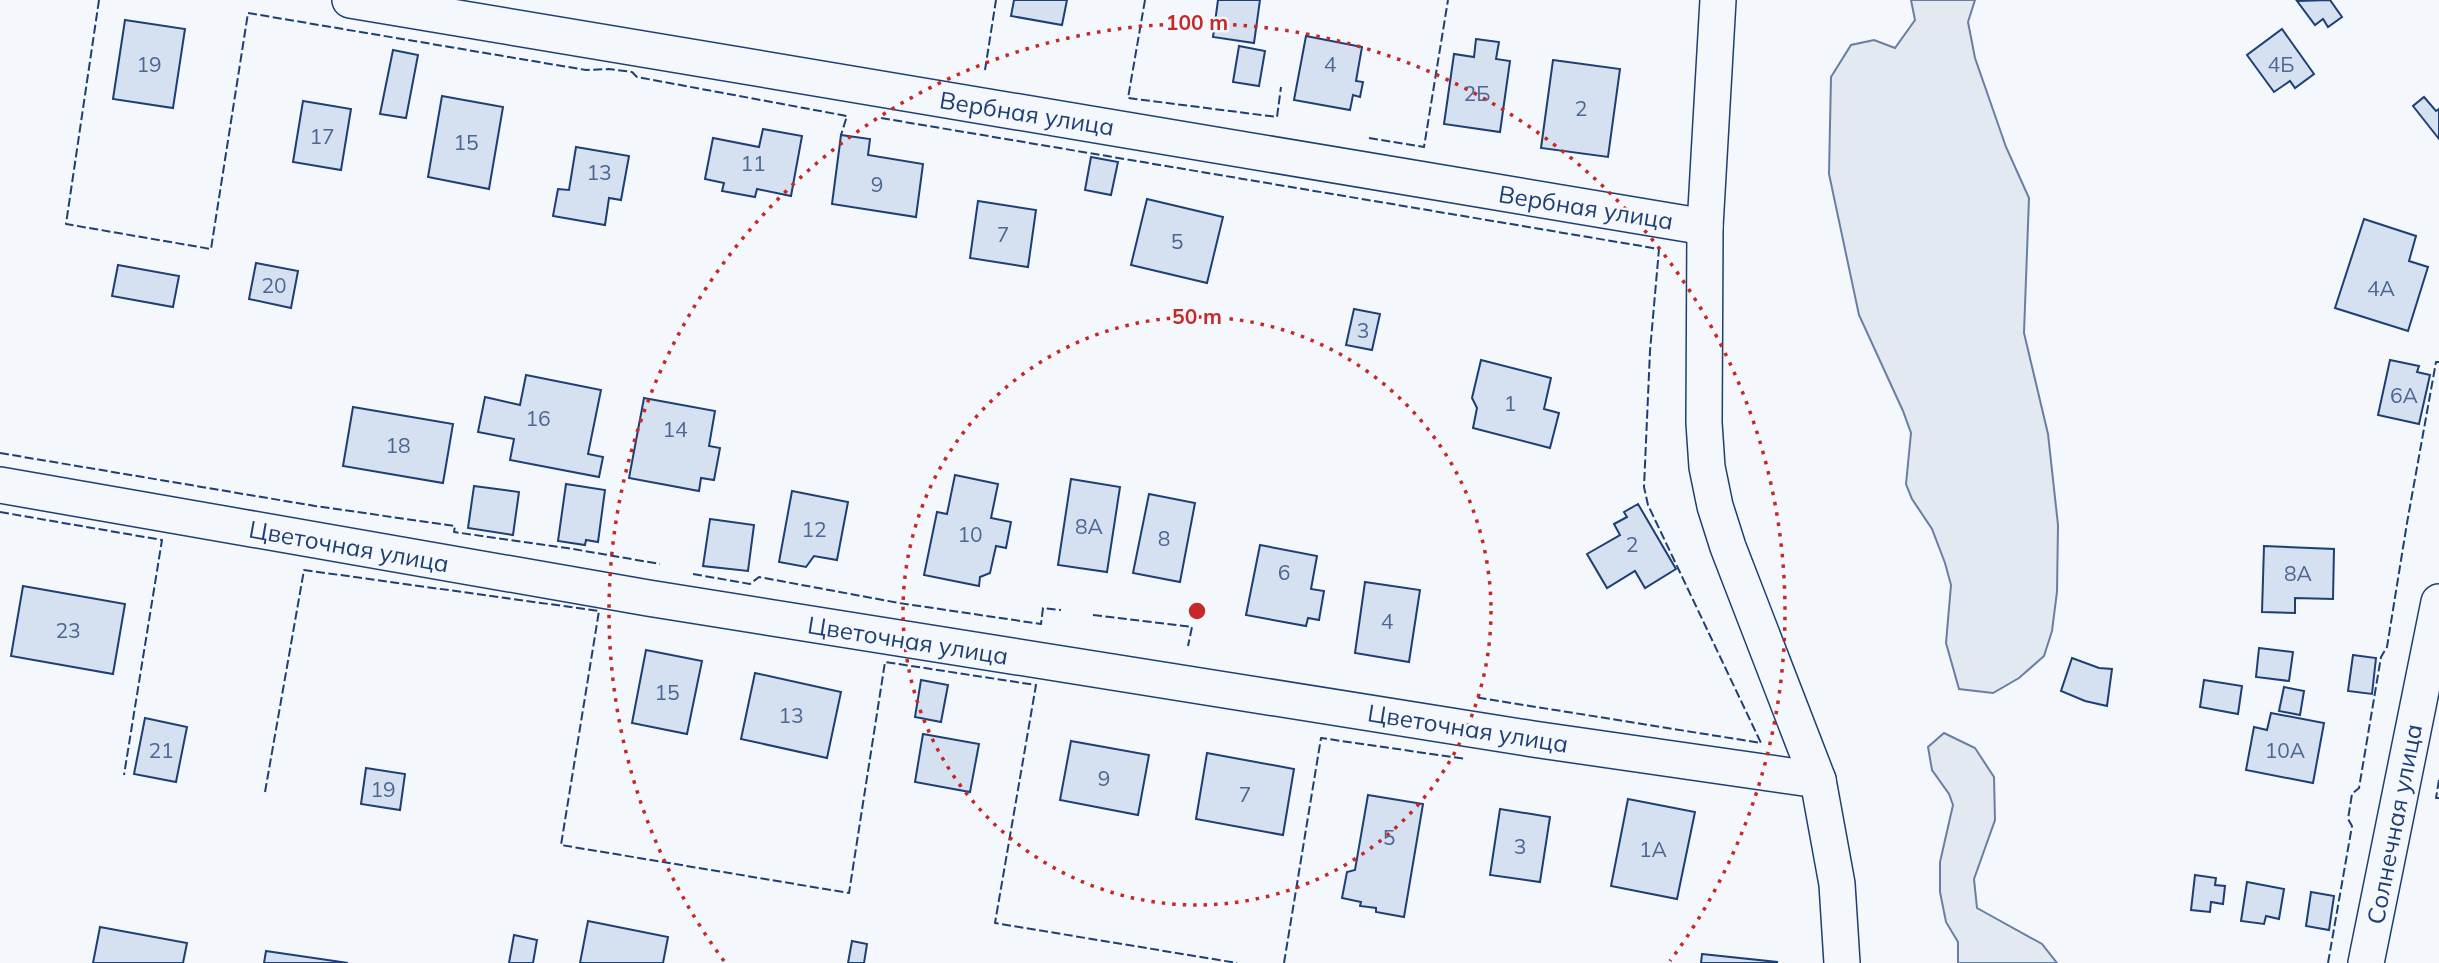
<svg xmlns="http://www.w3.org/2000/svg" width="2439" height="963" font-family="Mulish,sans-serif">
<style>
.green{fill:#e3e9f0;stroke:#687fa3;stroke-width:2}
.building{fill:#d5e0f0;stroke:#1d3f73;stroke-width:2}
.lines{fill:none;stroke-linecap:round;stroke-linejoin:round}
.street-casing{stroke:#1d3f73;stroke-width:38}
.street{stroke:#f4f7fb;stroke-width:35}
.fence{stroke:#1d3f73;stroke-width:2;stroke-dasharray:9 3.5;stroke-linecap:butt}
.ring{fill:none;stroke:#c62828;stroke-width:3.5;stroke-dasharray:3.5 7}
.labels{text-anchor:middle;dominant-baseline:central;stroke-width:5;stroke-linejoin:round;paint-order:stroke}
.number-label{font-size:21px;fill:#4b6792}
.street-label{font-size:24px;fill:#1d3f73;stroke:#f4f7fb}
.centre{fill:#c62828;stroke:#f4f7fb;stroke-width:3.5}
.ring-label{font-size:21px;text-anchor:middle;font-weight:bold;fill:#c62828;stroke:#f4f7fb;stroke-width:5;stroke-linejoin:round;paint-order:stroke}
</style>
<rect width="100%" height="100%" fill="#f4f7fb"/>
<g class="green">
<polygon points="1911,0 1975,0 1968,22 1975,58 2006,147 2029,198 2024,333 2048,434 2058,525 2057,592 2052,631 2044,656 2019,678 1993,693 1959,689 1946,643 1951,585 1945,563 1932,529 1912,499 1906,484 1911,433 1903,411 1859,315 1829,174 1831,77 1851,45 1874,40 1895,48 1915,20"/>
<polygon points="1944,733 1975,748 1994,777 1995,820 1974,879 1977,908 2042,944 2057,963 1958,963 1958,942 1946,922 1940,892 1940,862 1953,805 1949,794 1932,770 1928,747"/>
</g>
<g class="building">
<polygon points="1014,0 1067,0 1062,25 1011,16"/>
<polygon points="1218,0 1260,0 1254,43 1213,37"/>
<polygon points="2330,0 2342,17 2328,27 2323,19 2315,25 2297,1"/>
<polygon points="125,20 185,29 173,108 113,99"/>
<polygon points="2282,29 2314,74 2295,88 2290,81 2274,92 2247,55"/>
<polygon points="1306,36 1362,47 1356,81 1363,82 1360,97 1353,95 1350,110 1294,100"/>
<polygon points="1476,39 1499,42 1496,59 1510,61 1500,132 1444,124 1454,54 1474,57"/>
<polygon points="1239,46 1265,51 1259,86 1233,82"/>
<polygon points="393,50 418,55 406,118 380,114"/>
<polygon points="1553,60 1620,69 1608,157 1541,148"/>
<polygon points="442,96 503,107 489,189 428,177"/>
<polygon points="2424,97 2436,111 2439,109 2439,139 2413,106"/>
<polygon points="303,101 351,109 341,170 293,162"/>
<polygon points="763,129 802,136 791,196 757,189 755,197 722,191 724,183 705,179 713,138 759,147"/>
<polygon points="841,135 870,139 868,155 923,164 916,217 832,204"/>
<polygon points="576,147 629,156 621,200 609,198 605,225 553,216 558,189 569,190"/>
<polygon points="1091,157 1118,162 1111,195 1085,190"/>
<polygon points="1147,199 1223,217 1207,283 1131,265"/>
<polygon points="978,201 1036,210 1028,267 970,258"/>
<polygon points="2364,219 2416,236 2409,261 2428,267 2408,331 2335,308"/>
<polygon points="256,263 298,271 291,308 249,299"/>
<polygon points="118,265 179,276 173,307 112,296"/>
<polygon points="1354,309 1380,314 1372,350 1346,345"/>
<polygon points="1481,360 1551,378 1544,409 1559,413 1550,448 1473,428 1477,408 1472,398"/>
<polygon points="2390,360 2419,366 2417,372 2430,375 2419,424 2378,415"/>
<polygon points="526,375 601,390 588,454 603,457 599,477 510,460 514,439 478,432 485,397 520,405"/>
<polygon points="644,398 715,411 709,446 720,448 714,480 701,478 699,491 629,478"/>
<polygon points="353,407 453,424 443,483 343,466"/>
<polygon points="955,475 998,484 991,518 1011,522 1006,548 996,546 990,573 980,577 979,586 924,575 937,512 947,514"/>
<polygon points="1071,479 1120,487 1107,572 1058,565"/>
<polygon points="566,484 605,490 598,542 586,540 585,545 558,541"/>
<polygon points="474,486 519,492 513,535 468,528"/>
<polygon points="792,491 848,502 837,560 814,556 806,567 779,562"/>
<polygon points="1149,494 1195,503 1180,582 1133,573"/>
<polygon points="1638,504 1676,569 1645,588 1635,571 1607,588 1587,554 1620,535 1614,524 1627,517 1624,512"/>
<polygon points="710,519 754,525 748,571 703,566"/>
<polygon points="1260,545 1317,556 1311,589 1324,591 1319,620 1308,618 1306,626 1246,615"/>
<polygon points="2264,546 2334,549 2333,599 2295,598 2295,613 2262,612"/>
<polygon points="1365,582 1420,590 1409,662 1355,653"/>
<polygon points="23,586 125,604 113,674 11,656"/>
<polygon points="2259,648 2293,652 2289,681 2256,677"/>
<polygon points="646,650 702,661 687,734 632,723"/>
<polygon points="2353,655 2376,658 2372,694 2348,691"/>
<polygon points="2072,658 2099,668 2112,669 2107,706 2085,701 2061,691"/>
<polygon points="755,673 841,692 827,758 741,739"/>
<polygon points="921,680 948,685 941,722 915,717"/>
<polygon points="2204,680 2242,686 2238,714 2200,707"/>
<polygon points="2284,687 2304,691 2300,715 2279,711"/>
<polygon points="2271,713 2324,723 2313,783 2246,770 2254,727 2267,730"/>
<polygon points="145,718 187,727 176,782 134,774"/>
<polygon points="923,734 979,744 970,792 915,782"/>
<polygon points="1071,741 1149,755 1138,815 1060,800"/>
<polygon points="1207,753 1294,769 1283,835 1196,819"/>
<polygon points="366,768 405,774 400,810 361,804"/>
<polygon points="1368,795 1423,804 1404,917 1376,912 1376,908 1360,906 1361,902 1342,898 1347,872 1355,870"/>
<polygon points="1628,799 1695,812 1677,899 1611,886"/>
<polygon points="1500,809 1550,817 1540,882 1490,875"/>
<polygon points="2195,875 2216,878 2215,885 2225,886 2223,904 2211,902 2210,912 2191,910"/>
<polygon points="2247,882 2284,889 2279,919 2266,916 2264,924 2241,921"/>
<polygon points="2311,892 2334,896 2329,930 2306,926"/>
<polygon points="588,921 668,937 663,963 580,963"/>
<polygon points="100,927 187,943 183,963 93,963"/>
<polygon points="514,935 537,940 533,963 509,963"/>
<polygon points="852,941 867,944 864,963 848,963"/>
<polygon points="266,951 348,963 264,963"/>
<polygon points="1702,954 1777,962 1777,963 1701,963"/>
</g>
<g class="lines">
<g class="street-casing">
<g id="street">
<polyline points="350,0 1705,227"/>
<polyline points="1718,0 1705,227 1704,423 1707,467 1715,506 1728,547 1818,780 1837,884 1842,963"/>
<polyline points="0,485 648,598 1533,739 1818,780"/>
<polyline points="2366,963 2439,602"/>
</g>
</g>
<use href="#street" class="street"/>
<g class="fence">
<polyline points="99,0 66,224 211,249 248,13 586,70 609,69 632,72 637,77 847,116 841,135"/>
<polyline points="1145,0 1128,98 1277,117 1281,87"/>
<polyline points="985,70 996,0"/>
<polyline points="881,118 1659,249 1650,351 1644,487 1648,505 1761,743 1474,697"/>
<polyline points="1369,138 1424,147 1448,0"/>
<polyline points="0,453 315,506 455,526 454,532 567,548 660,564"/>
<polyline points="0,512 162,540 124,775"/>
<polyline points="693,574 750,584 759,577 899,603 1041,624 1043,608 1061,610"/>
<polyline points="1093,615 1192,627 1188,646"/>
<polyline points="2439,780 2436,798 2439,798"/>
<polyline points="265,792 304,570 599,611 561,845 849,893 885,662 1036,685 995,923 1237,963"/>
<polyline points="1284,963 1321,738 1466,759"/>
<polyline points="2328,963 2352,826 2348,819 2352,794 2359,788 2381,657 2387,647 2407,523 2436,362 2439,362"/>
</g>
</g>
<g class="ring">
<circle cx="1197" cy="611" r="294"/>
<path d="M724 961A588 588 0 1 1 1670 961"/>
</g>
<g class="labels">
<g class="number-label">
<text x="149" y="64">19</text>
<text x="1330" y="64">4</text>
<text x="2281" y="64">4Б</text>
<text x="1477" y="93">2Б</text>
<text x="1581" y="108">2</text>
<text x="322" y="136">17</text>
<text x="466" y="142">15</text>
<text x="753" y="163">11</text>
<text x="599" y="172">13</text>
<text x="877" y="184">9</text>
<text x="1003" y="234">7</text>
<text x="1177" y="241">5</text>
<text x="274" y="285">20</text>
<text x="2381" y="288">4А</text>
<text x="1363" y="330">3</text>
<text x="2404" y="395">6А</text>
<text x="1510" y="403">1</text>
<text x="538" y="418">16</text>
<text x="675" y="429">14</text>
<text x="398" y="445">18</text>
<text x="1089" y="526">8А</text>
<text x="814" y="529">12</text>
<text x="970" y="534">10</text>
<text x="1164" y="538">8</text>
<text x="1632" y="544">2</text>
<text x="1284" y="572">6</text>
<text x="2298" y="573">8А</text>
<text x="1387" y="621">4</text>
<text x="68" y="630">23</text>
<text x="667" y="692">15</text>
<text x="791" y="715">13</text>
<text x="161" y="750">21</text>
<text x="2285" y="750">10А</text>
<text x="1104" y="778">9</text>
<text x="383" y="789">19</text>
<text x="1245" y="794">7</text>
<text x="1389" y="837">5</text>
<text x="1520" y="846">3</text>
<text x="1653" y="849">1А</text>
</g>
<g class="street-label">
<text transform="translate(1027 113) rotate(9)">Вербная улица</text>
<text transform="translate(1586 207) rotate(9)">Вербная улица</text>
<text transform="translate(349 546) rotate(10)">Цветочная улица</text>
<text transform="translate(908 640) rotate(9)">Цветочная улица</text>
<text transform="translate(1468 728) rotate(9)">Цветочная улица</text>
<text transform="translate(2394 824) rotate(-79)">Солнечная улица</text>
</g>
</g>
<circle cx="1197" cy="611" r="10" class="centre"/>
<g class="ring-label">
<text x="1197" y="30">100 m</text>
<text x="1197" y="324">50 m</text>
</g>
</svg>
